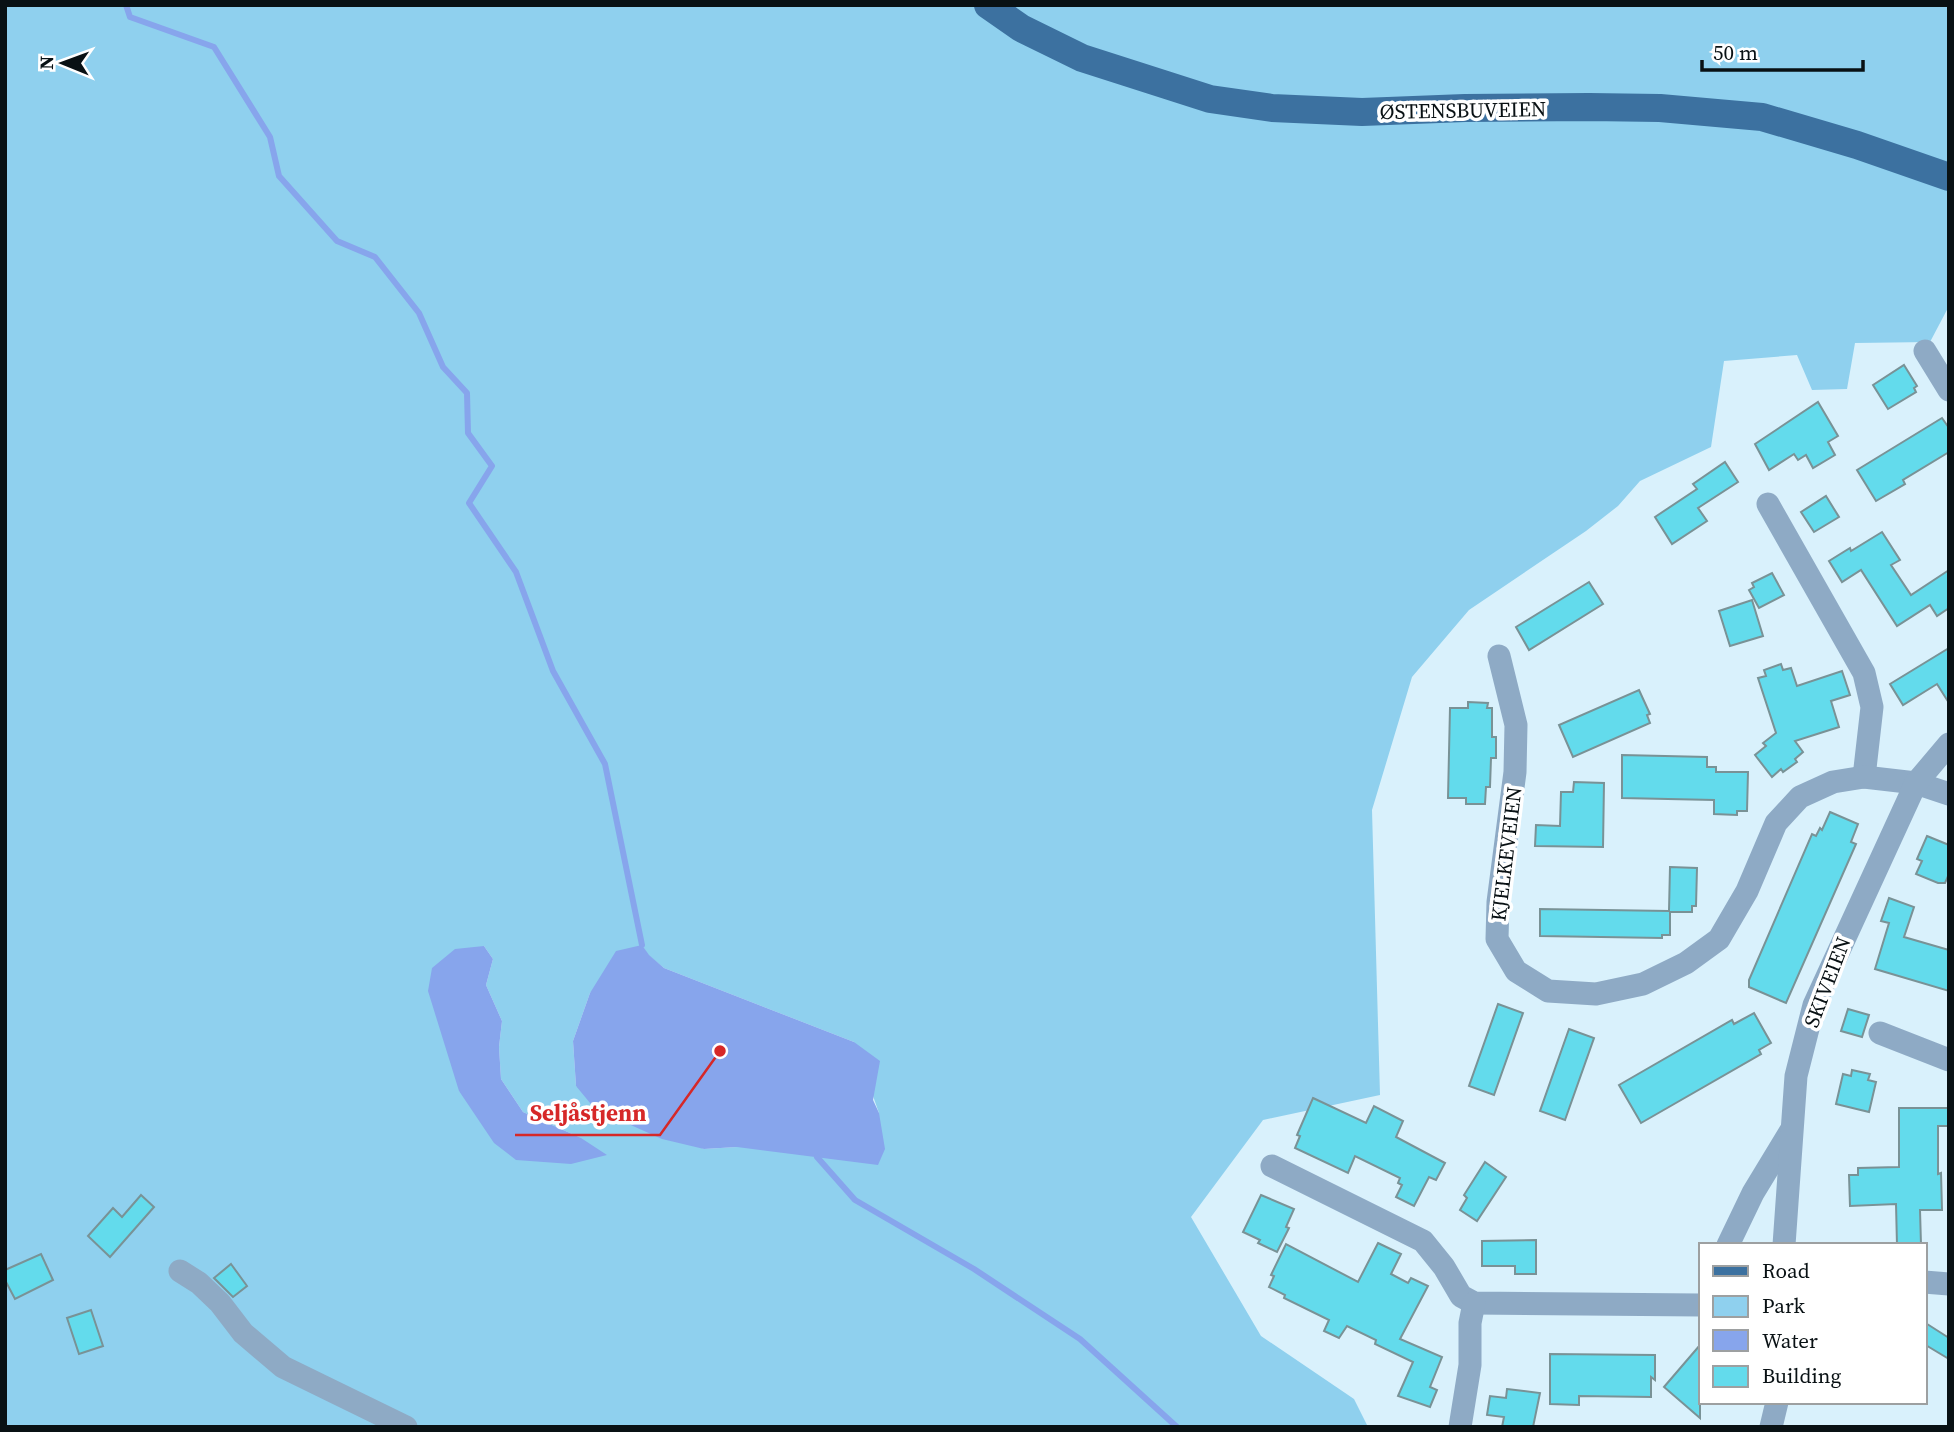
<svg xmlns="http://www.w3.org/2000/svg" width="1954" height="1432" font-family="'Source Serif 4',serif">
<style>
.green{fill:#8fd0ee;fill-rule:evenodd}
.water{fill:#87a5ec}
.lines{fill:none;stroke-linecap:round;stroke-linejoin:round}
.stream{stroke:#87a5ec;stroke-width:6}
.building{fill:#63dbec;stroke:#799296;stroke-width:2}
.minor{stroke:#8eaac5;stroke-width:23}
.major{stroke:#3c71a0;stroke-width:28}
.labels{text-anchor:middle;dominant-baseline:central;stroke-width:7;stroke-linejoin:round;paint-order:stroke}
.street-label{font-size:21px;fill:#091114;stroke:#fff}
.leader{fill:none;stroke:#d62828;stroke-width:2.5}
.callout-dot{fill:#d62828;stroke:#fff;stroke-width:2.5}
.callout-label{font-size:23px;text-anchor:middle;font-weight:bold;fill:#d62828;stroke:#fff;stroke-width:7;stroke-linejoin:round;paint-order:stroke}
</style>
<rect width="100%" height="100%" fill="#d9f1fc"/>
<path class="green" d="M5,5H1949V306L1930,342L1855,343L1847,389L1812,390L1797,355L1724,361L1711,447L1640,481L1618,506L1586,531L1469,610L1412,677L1372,810L1380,1095L1263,1120L1191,1217L1261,1336L1354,1399L1368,1427H5ZM642,945L648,955L664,968L854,1042L879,1113L737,1147L704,1149L576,1086L573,1041L590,993ZM484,946L493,959L486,985L502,1021L499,1047L501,1079L523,1112L581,1138L459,1091Z"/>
<g class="water">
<polygon points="642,945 649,955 664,968 854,1042 880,1061 873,1100 879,1113 885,1149 878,1165 737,1147 704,1149 662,1139 595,1109 576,1086 573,1041 590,993 616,951"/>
<polygon points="484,946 493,959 486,985 502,1021 499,1047 501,1079 523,1112 581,1138 607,1155 571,1164 516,1160 494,1143 459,1091 428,991 432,968 455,949"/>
</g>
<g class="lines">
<g class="stream">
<polyline points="126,5 130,17 214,47 270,137 279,176 337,241 375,257 419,313 443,367 467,393 468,433 492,466 469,503 516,572 553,671 605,764 642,945"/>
<polyline points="817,1157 855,1200 974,1269 1080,1339 1177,1427"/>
</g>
</g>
<g class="building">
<polygon points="1904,365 1917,386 1914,388 1916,392 1888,409 1873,385"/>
<polygon points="1818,402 1838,436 1828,442 1835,455 1813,468 1806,455 1798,460 1794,454 1769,470 1755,444"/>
<polygon points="1942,418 1949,428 1949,452 1903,480 1905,484 1876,501 1857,470"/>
<polygon points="1725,462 1738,482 1698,508 1707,521 1672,544 1655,517 1697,489 1693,484"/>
<polygon points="1826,496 1839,517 1814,532 1801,512"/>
<polygon points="1882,532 1900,560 1891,565 1911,595 1949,570 1949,608 1937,616 1930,605 1897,626 1861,570 1842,582 1829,561 1850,548 1851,551"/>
<polygon points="1772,573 1784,595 1759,608 1749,590 1754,587 1752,583"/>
<polygon points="1589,582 1603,604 1529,650 1516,627"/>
<polygon points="1752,600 1763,636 1730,646 1719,611"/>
<polygon points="1949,648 1949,703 1937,684 1903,705 1890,684"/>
<polygon points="1781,664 1783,670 1791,668 1797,686 1842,671 1850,695 1831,701 1839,727 1795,741 1803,752 1795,759 1797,762 1783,772 1781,769 1772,777 1755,755 1766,746 1763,743 1776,733 1758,678 1766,676 1764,670"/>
<polygon points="1639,690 1650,714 1647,715 1650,723 1573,757 1559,725"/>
<polygon points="1468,702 1488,703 1487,708 1492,708 1492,737 1496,737 1496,758 1491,758 1490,787 1486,787 1485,804 1466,804 1466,798 1448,798 1450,708 1468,708"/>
<polygon points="1622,755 1707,757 1707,767 1716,767 1716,772 1748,772 1747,811 1737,811 1737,815 1714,814 1714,800 1622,798"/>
<polygon points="1574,782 1604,783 1603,847 1535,846 1536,825 1560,826 1561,792 1573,792"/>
<polygon points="1830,812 1858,824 1851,842 1856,844 1786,1003 1749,987 1749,980 1812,834 1816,836 1820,828 1822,830"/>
<polygon points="1927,836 1949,845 1949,874 1945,883 1938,883 1916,874 1922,861 1917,859"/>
<polygon points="1670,867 1697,868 1696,906 1692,906 1692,912 1670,912 1670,935 1662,935 1662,938 1540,936 1540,909 1669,911"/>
<polygon points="1889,898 1914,907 1904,937 1949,950 1949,991 1875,969 1889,923 1881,921"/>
<polygon points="1498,1004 1523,1013 1494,1095 1469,1086"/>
<polygon points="1848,1009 1869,1015 1862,1037 1841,1031"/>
<polygon points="1754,1013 1771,1043 1759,1050 1761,1054 1641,1123 1619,1085 1732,1020 1734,1024"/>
<polygon points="1569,1029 1594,1038 1565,1120 1540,1111"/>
<polygon points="1852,1070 1870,1074 1868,1080 1876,1082 1869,1112 1836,1104 1843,1074 1851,1076"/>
<polygon points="1313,1098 1366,1123 1374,1106 1403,1121 1396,1137 1445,1163 1436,1180 1429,1177 1414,1206 1396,1197 1402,1185 1398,1183 1400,1178 1355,1156 1348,1173 1295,1148 1300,1136 1297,1135"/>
<polygon points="1899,1108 1949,1108 1949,1126 1938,1126 1938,1174 1941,1173 1942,1210 1920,1210 1921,1245 1897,1245 1896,1204 1850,1206 1849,1175 1858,1175 1858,1168 1899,1167"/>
<polygon points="1485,1162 1506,1177 1477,1221 1460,1210 1467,1198 1464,1195"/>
<polygon points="141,1195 154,1207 110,1257 88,1236 113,1208 122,1217"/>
<polygon points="1261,1195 1294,1209 1286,1227 1289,1228 1277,1252 1258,1243 1260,1240 1243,1232"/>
<polygon points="1536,1240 1536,1274 1515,1274 1515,1266 1482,1266 1482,1241"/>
<polygon points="1378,1243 1401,1254 1391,1274 1408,1283 1411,1278 1428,1286 1400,1339 1442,1357 1430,1387 1437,1390 1430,1407 1398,1396 1413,1362 1375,1344 1376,1340 1347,1326 1339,1338 1324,1331 1329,1320 1284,1298 1285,1295 1269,1287 1274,1276 1271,1275 1286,1244 1358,1282"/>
<polygon points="41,1254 53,1280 15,1299 5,1280 5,1270"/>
<polygon points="231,1264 247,1286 233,1297 214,1278"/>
<polygon points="91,1310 103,1346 79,1354 67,1318"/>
<polygon points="1924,1322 1949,1338 1949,1359 1924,1344"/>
<polygon points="1700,1345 1700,1418 1664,1387"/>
<polygon points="1550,1354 1655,1355 1655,1380 1651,1377 1651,1397 1579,1396 1579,1405 1550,1404"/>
<polygon points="1507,1389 1540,1393 1533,1427 1502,1427 1504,1417 1487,1415 1490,1396 1506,1398"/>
</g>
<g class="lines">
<g class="minor">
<polyline points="1925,351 1949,390"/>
<polyline points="1768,504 1864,673 1872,707 1864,777"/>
<polyline points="1499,656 1516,725 1515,772 1498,902 1497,939 1516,971 1548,991 1596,994 1643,984 1686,963 1719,939 1747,891 1776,823 1800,797 1833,782 1864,777 1916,783 1949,794"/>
<polyline points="1880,1033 1949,1060"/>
<polyline points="1272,1166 1423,1241 1444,1267 1461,1296 1474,1303 1700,1305"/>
<polyline points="1728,1245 1753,1193 1790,1132"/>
<polyline points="1784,1245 1796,1076 1814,1005 1916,783 1949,744"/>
<polyline points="180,1271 199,1283 220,1303 243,1333 283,1367 406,1427"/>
<polyline points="1924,1282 1949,1284"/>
<polyline points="1460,1427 1470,1365 1470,1323 1474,1303"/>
<polyline points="1771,1427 1777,1402"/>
</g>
<polyline class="major" points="988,5 1021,28 1082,58 1210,99 1272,108 1362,112 1465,108 1589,107 1660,108 1762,117 1857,145 1949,177"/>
</g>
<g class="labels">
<g class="street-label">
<text transform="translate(1463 110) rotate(-1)">ØSTENSBUVEIEN</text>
<text transform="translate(1506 854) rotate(-83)">KJELKEVEIEN</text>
<text transform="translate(1827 982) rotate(-69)">SKIVEIEN</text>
</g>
</g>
<path class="leader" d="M720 1051L660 1135H515"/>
<circle class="callout-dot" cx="720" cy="1051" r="7"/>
<g class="callout-label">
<text x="588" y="1121">Seljåstjenn</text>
</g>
<rect width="1954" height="1432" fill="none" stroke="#091114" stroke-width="14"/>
<rect x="1699" y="1243" width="228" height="161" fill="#ffffff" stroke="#9da0a1" stroke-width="2"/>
<rect x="1713" y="1266" width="35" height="10" fill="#3c71a0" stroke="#9da0a1" stroke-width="2"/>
<text x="1762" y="1278" font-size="21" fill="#091114">Road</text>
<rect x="1713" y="1296" width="35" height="21" fill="#8fd0ee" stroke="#9da0a1" stroke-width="2"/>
<text x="1762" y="1313" font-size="21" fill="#091114">Park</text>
<rect x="1713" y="1330" width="35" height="21" fill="#87a5ec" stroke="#9da0a1" stroke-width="2"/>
<text x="1762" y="1348" font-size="21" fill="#091114">Water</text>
<rect x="1713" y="1366" width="35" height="21" fill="#63dbec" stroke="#9da0a1" stroke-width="2"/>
<text x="1762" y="1383" font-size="21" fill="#091114">Building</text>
<g transform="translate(63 63) rotate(271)" stroke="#ffffff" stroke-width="5" paint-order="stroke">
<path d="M0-5L12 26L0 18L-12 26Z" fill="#091114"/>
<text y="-10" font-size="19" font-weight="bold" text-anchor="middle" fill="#091114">N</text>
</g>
<path d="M1702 60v10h161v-10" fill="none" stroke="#091114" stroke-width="3.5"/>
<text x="1713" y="60" font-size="21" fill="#091114" stroke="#ffffff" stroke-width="5" paint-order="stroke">50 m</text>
</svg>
